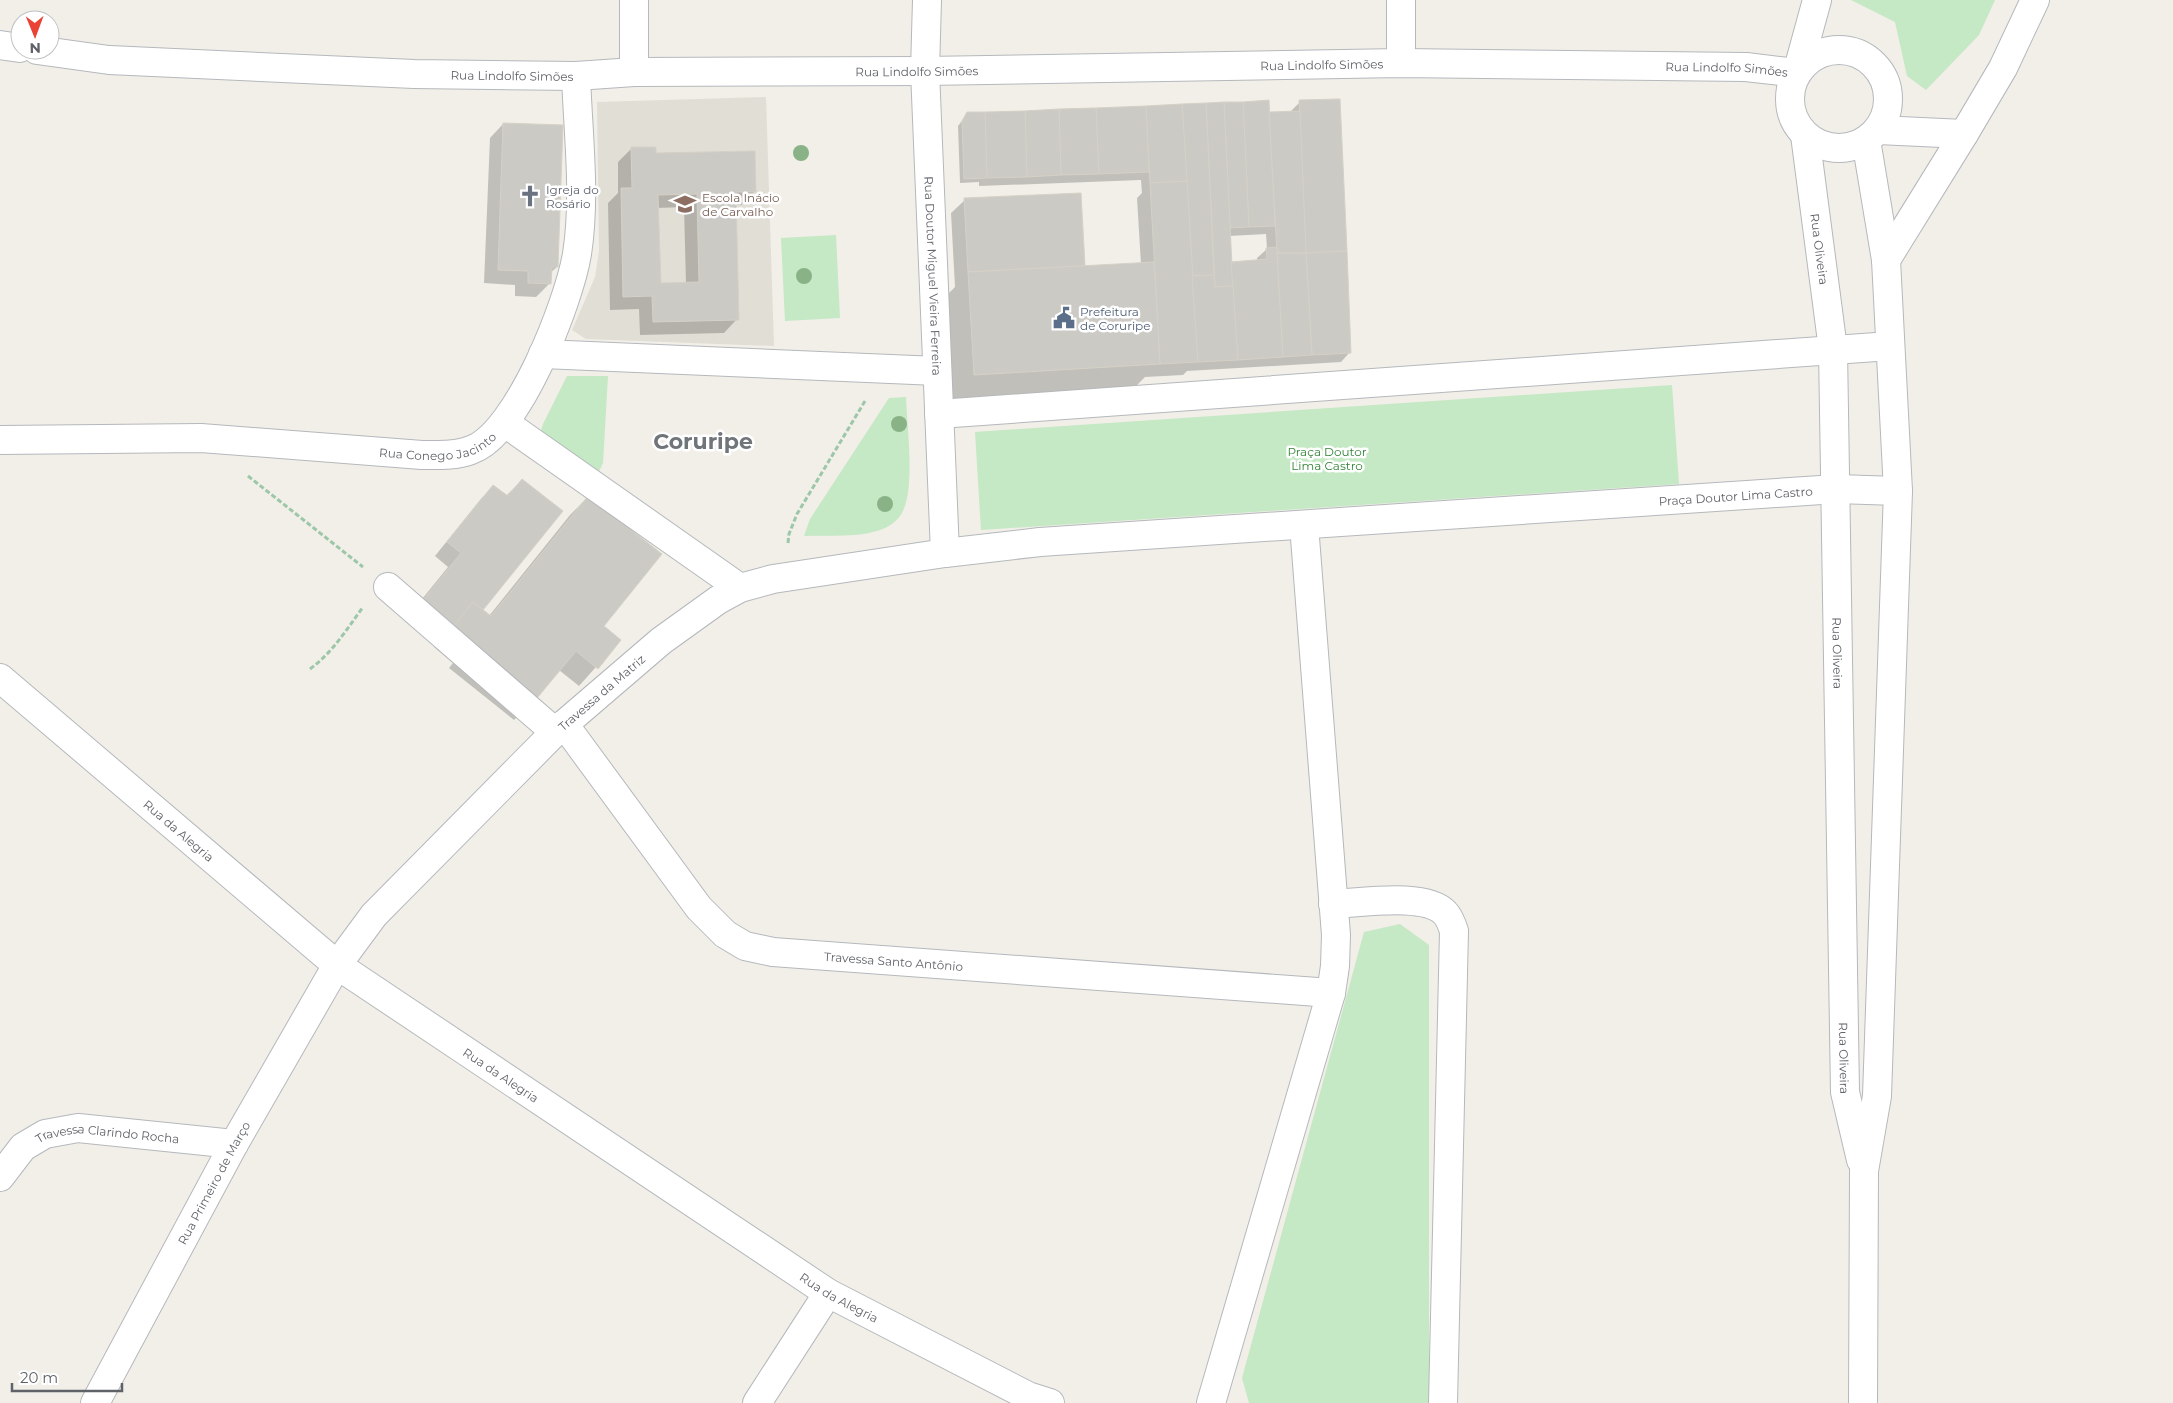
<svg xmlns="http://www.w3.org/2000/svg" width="2173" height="1403" font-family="Montserrat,sans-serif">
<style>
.education{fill:#e1ded6}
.green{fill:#c5e8c5}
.shadow{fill:#0003;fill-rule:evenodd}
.building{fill:#cccac5;stroke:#d6d1c6;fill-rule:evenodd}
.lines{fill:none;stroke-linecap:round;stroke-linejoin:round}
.minor-casing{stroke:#b5b8bc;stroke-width:30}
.path{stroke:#9cc7a9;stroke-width:3;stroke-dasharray:5 2.5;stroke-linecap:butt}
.minor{stroke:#fff;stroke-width:28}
.tree{fill:#89b387}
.labels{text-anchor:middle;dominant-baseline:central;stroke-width:5;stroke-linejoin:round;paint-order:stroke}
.street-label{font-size:12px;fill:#5f6368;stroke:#fff}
.worship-label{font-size:12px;fill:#5b616d;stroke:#fff;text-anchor:start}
.education-label{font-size:12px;fill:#785e54;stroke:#fff;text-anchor:start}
.service-label{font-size:12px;fill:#4e5e75;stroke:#fff;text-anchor:start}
.park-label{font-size:12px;fill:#348238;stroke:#fff}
.town-label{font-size:22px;font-weight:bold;fill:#70757a;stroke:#fff}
</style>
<rect width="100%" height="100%" fill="#f1efe8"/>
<polygon class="education" points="766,97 774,346 586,339 572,330 595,277 599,251 597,102"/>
<g class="green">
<polygon points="1851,0 1995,0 1979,35 1926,90 1907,76 1895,22"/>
<polygon points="836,235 840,318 785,321 781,238"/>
<polygon points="567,376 608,376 603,463 596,478 540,434 543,424"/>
<polygon points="1672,385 1679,484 981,530 975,432"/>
<path d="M906,397C907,427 915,485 903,511C898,521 889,527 880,530C856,538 828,535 804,536L810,519L889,398Z"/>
<polygon points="1400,924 1429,945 1429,1403 1249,1403 1242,1378 1364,932"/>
</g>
<g class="shadow">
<path d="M1268,102V114L1289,113L1300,102L1350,352L1341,362L1187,371L1183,375L1145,377L1134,388L950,400L944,298L955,287L951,213L965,200L1084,267L1141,264L1137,198L1142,193L1141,180L979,186V182L960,183L958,126L968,113ZM1266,234L1267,249L1257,258V261L1230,263L1229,236Z"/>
<polygon points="503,124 557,267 550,273 550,283 536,297 515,296 515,285 484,283 490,138"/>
<path d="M631,149L655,154L755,191L741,205H735L737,319L724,333L640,335L639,309L610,310L608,203L618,193V162ZM684,207L686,284H659L657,208Z"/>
<polygon points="522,480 482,610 489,616 570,515 588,497 602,626 620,640 579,686 559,670 532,702 514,720 449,668 453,663 434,647 441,639 410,614 448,567 435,556 480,500 493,486 506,496"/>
</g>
<g class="building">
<polygon points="1340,99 1347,251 1306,253 1299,100"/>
<polygon points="1269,100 1275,226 1249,227 1243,102"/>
<polygon points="1224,102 1243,102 1249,227 1230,228"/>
<polygon points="1224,102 1233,286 1215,287 1206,103"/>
<polygon points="1206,103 1214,275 1192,276 1182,104"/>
<polygon points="1182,104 1187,181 1150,183 1146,106"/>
<polygon points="1146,106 1149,172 1099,174 1096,108"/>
<polygon points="1096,108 1099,174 1061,175 1059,109"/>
<polygon points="1059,109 1061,175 1027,177 1025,111"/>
<polygon points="1025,111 1027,177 987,178 985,112"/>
<polygon points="1300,111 1306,253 1277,253 1269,112"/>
<polygon points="967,112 985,112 987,178 964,179 962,121"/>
<polygon points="503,123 563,125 558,267 552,267 551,284 528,283 528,271 498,270"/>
<path d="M631,147H656V153L755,151L756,192H736L739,320L653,322L652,296L623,297L621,188H632ZM697,194L699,282L661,283L658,195Z"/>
<polygon points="1187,181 1198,362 1160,364 1150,183"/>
<polygon points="1081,193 1085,266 968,272 964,198"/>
<polygon points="1277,247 1283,357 1238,360 1231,262 1267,259 1266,248"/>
<polygon points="1347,251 1351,353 1312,355 1306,253"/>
<polygon points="1277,253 1306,253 1312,355 1283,357"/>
<polygon points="1154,262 1160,364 974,375 968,272"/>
<polygon points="1214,275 1215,287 1233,286 1238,360 1198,362 1192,276"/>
<polygon points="522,479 563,511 483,610 473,602 455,625 423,600 461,553 447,542 493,485 508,496"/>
<polygon points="588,496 662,554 604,626 621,640 598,669 576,651 533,703 451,629 473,602 491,616"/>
</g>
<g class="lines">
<g class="minor-casing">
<g id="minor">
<path id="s1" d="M927,0L925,71L945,553"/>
<polyline points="1401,0 1401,63"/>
<polyline points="0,45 20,48"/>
<path id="s2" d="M37,50L109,60L414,74L576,76L634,72L925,71L1401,63L1746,67L1797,73L1817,0"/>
<circle cx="1839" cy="99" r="49"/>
<polyline points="634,72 634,0"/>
<polyline points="1878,130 1964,134 2003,68 2035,0"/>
<path id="s3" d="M1805,135L1833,349L1845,1092L1861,1160"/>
<polyline points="1886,260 1964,134"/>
<polyline points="543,354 937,371"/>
<polyline points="939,414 1890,346"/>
<polyline points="505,423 740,588"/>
<path id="s4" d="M0,440L201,438L422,455C438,455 456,456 471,450C518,434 569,302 577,254C586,196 578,134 576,76"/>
<polyline points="388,587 555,732"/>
<path id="s5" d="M0,678L337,965L828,1293L1028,1396L1050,1403"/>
<path id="s6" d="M564,724L699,908L725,934L745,946L773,952L1331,993"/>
<path d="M1333,904C1361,903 1426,892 1445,913C1449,917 1452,925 1454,931L1443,1403"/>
<path id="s7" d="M0,1177L23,1147L45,1134L78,1128L234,1144"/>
<path id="s8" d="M95,1403L234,1144L337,965L374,915L555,732L661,641L718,600L740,588L773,579L945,553L1040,542L1836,489L1898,491"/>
<polyline points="757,1403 828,1293"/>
<polyline points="1211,1403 1331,993 1335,966 1336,935 1304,525"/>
<polyline points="1863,1403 1864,1171 1877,1096 1898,491 1886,260 1866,140"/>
</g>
</g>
<g class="path">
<polyline points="248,476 363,567"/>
<polyline points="788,543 789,534 797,514 865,401"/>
<path d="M310,669C333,652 347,629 363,607"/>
</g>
<use href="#minor" class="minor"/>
</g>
<g class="tree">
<circle cx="801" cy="153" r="8"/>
<circle cx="804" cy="276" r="8"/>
<circle cx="899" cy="424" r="8"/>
<circle cx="885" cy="504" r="8"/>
</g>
<defs>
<g id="church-bare" transform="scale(1.725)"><path d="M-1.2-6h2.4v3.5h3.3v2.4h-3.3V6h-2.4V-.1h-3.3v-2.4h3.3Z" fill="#6b7280" stroke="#fff" stroke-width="2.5" paint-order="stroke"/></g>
<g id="school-bare" transform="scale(1.725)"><path d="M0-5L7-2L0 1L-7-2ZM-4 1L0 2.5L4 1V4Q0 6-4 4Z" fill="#8d6e63" stroke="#fff" stroke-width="2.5" paint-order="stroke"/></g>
<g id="civic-bare" transform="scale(1.725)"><path d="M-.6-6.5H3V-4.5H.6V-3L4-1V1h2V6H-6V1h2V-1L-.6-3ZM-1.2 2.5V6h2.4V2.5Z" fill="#5c6f8a" stroke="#fff" stroke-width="2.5" paint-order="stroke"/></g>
</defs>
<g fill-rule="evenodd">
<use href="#church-bare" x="530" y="196"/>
<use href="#school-bare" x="685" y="204"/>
<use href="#civic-bare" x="1064" y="318"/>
</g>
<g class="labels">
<g class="street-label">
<text stroke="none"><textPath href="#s2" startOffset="1286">Rua Lindolfo Simões</textPath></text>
<text stroke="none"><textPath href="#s2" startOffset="881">Rua Lindolfo Simões</textPath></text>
<text stroke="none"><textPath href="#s2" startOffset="1691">Rua Lindolfo Simões</textPath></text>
<text stroke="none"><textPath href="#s2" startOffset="476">Rua Lindolfo Simões</textPath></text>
<text stroke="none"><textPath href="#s3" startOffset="115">Rua Oliveira</textPath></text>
<text stroke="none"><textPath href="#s1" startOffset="276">Rua Doutor Miguel Vieira Ferreira</textPath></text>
<text stroke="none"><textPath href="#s4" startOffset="440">Rua Conego Jacinto</textPath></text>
<text stroke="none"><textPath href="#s8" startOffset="2056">Praça Doutor Lima Castro</textPath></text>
<text stroke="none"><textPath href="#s3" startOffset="520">Rua Oliveira</textPath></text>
<text stroke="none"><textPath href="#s8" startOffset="881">Travessa da Matriz</textPath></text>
<text stroke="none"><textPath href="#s5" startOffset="235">Rua da Alegria</textPath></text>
<text stroke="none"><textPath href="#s6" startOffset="438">Travessa Santo Antônio</textPath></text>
<text stroke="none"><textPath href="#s3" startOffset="925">Rua Oliveira</textPath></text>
<text stroke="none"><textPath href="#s5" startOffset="640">Rua da Alegria</textPath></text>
<text stroke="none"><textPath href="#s7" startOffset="126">Travessa Clarindo Rocha</textPath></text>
<text stroke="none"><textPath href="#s8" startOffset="250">Rua Primeiro de Março</textPath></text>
<text stroke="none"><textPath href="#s5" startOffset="1045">Rua da Alegria</textPath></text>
</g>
<g class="worship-label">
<text x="546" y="189">Igreja do<tspan x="546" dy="14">Rosário</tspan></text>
</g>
<g class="education-label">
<text x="702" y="197">Escola Inácio<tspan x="702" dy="14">de Carvalho</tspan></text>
</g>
<g class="service-label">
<text x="1080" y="311">Prefeitura<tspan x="1080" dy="14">de Coruripe</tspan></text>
</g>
<g class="park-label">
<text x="1327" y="451">Praça Doutor<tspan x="1327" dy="14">Lima Castro</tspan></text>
</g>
<g class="town-label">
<text x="703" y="441">Coruripe</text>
</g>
</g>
<g transform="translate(35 35) rotate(179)"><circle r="24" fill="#ffffff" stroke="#bfc1c3"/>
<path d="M0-4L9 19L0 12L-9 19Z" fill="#ea4335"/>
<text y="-8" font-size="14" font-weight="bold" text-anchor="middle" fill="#5f6368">N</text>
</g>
<path d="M12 1383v8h110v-8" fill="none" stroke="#5f6368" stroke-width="2.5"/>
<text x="20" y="1383" font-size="15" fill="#5f6368" stroke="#ffffff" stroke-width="4" paint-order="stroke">20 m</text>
</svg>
